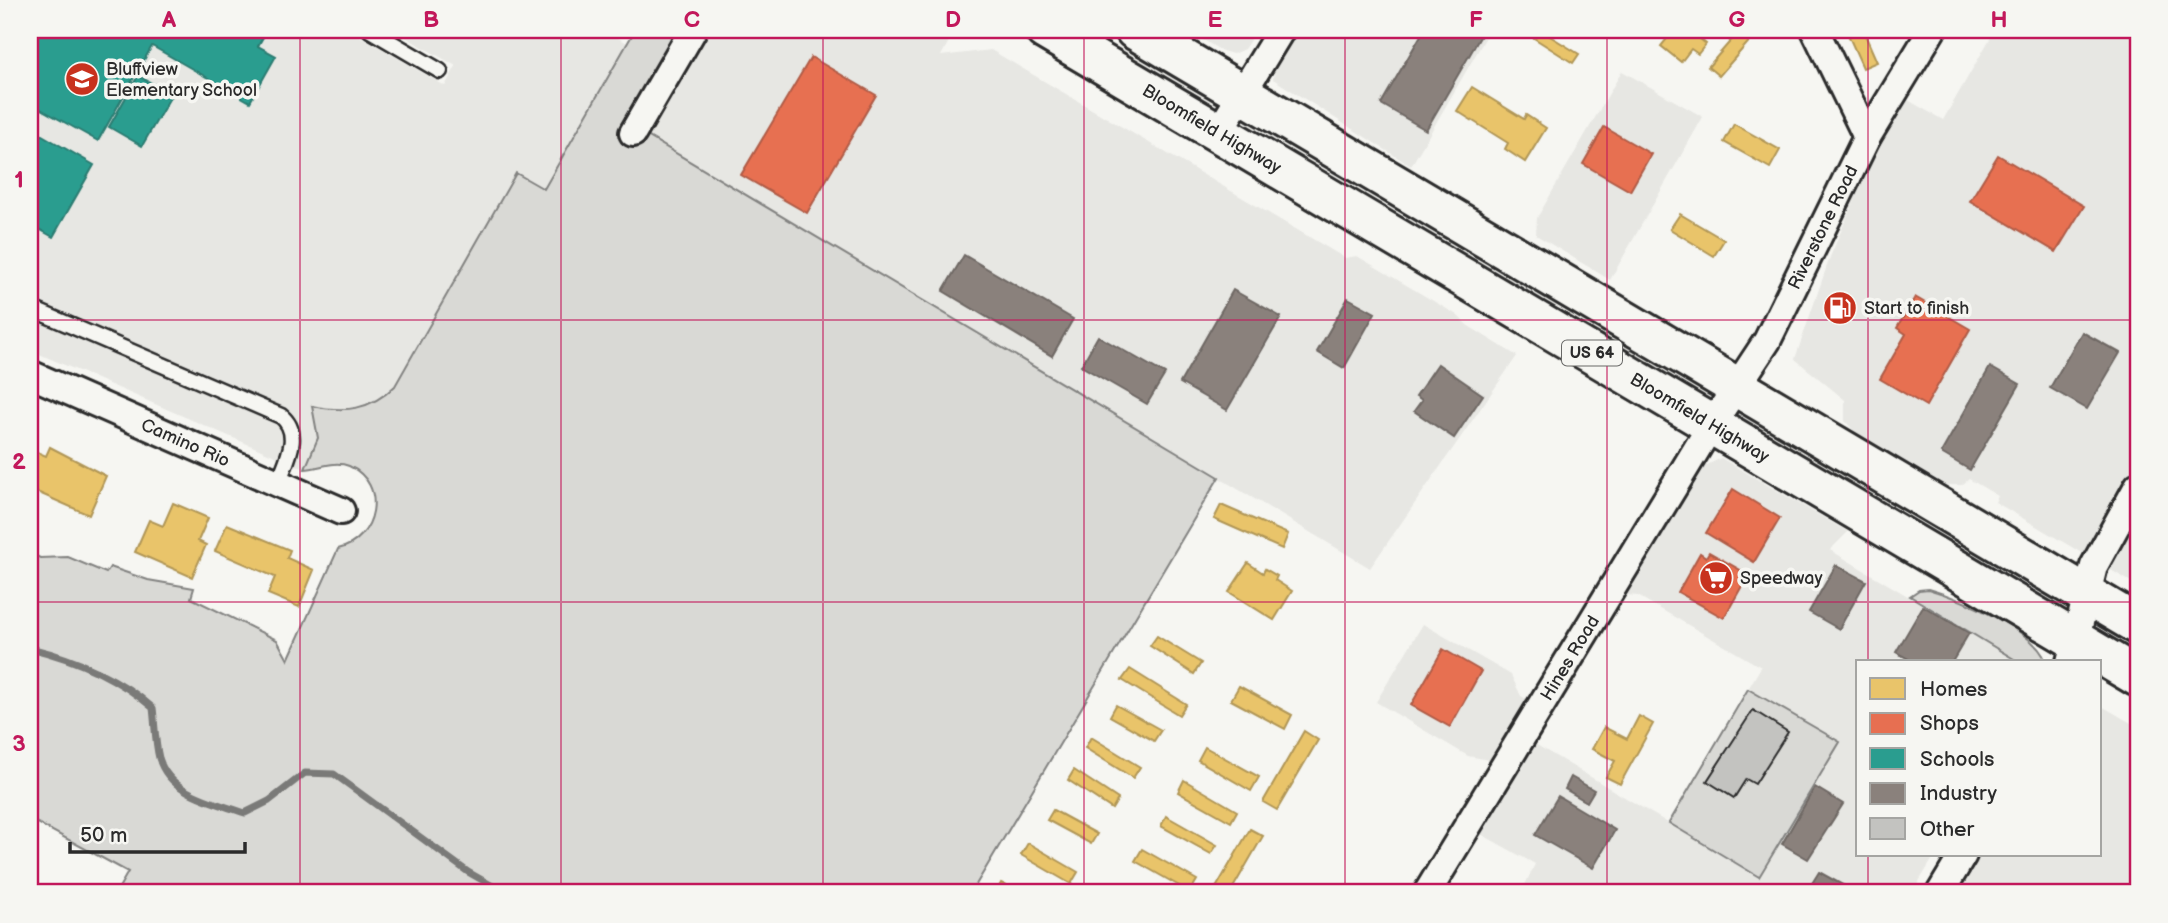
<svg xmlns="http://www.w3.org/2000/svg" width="2168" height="923" font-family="'Balsamiq Sans',sans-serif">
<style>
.built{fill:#e7e7e3}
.green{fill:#d9d9d5;stroke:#828280;stroke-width:2}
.homes{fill:#e9c46a;stroke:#b09657;stroke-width:2}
.shops{fill:#e76f51;stroke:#af5b46;stroke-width:2}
.schools{fill:#2a9d8f;stroke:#2a7b71;stroke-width:2}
.industry{fill:#8a817c;stroke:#6e6764;stroke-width:2}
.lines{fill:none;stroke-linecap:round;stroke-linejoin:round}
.stream{stroke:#7a7a78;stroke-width:7}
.building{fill:#c3c3c0;stroke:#2b2b2b;stroke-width:2}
.lane-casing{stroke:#2b2b2b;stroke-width:19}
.street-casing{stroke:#2b2b2b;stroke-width:32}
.highway-casing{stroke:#2b2b2b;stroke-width:44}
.lane{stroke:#f6f6f2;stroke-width:14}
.street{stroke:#f6f6f2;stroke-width:26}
.highway{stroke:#f6f6f2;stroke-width:38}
.grid{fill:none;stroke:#c2185b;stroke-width:2;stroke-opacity:0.55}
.labels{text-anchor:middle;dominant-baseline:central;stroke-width:7;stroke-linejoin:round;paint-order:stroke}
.shield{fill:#f6f6f2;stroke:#686867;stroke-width:2}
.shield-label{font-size:16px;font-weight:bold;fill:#2b2b2b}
.poi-label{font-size:18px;fill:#2b2b2b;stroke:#f6f6f2;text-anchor:start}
.street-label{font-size:18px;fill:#2b2b2b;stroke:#f6f6f2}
.neatline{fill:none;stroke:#c2185b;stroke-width:2.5}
.grid-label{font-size:23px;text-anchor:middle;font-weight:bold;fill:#c2185b}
</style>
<rect width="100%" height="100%" fill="#f6f6f2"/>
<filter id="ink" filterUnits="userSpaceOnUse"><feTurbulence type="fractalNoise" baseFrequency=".0143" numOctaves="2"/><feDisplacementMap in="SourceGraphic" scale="14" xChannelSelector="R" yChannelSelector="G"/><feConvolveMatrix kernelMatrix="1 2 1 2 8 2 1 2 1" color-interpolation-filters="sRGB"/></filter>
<g filter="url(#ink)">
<g class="built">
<polygon points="30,30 350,30 445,86 456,66 393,30 605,30 627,43 544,189 516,174 395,386 369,406 350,410 313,406 318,438 305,469 30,350"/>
<polygon points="709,30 955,30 941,56 991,50 1345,258 1357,256 1457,315 1467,325 1517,356 1370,568 647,136"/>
<polygon points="1186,30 1257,30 1244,49 1233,54 1222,51"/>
<polygon points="1295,30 1490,30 1411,166 1273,79 1277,62"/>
<polygon points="1995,30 2138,30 2138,586 1995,502 1998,496 1969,479 1962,485 1946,485 1856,433 1845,421 1845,400 1795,359 1830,257 1877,146 1906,99 1943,120"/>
<polygon points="1622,71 1703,117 1610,280 1536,235 1537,218"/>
<polygon points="1721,458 1848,532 1830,550 2019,662 1858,662 1858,855 1935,855 1912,893 1535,893 1524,887 1535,864 1479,833 1535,744 1759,877 1840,742 1748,689 1761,667 1638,596 1627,595 1699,475 1705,466"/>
<polygon points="1423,624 1511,675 1521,696 1530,701 1494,761 1468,756 1376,702"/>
<polygon points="2100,705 2138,727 2138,893 1958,893 1981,855 2100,855"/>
</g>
<g class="green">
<path d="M635,30H679L623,128L647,136L1219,477L971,893H116L128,872L30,819V553L40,558L68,557L106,573L110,567L148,580L194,588L191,598L277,640L288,660L338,549C377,540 389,484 349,466C334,460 320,468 305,469L318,438L312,406C346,413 370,410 395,386L516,173L544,189Z"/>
<path d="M1928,589C1959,598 2036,630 2046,662H2019L1910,596L1919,590Z"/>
<polygon points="1748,689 1840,742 1759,877 1669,823"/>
</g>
<g class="homes">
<polygon points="1528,30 1540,30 1579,54 1573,63 1526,33"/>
<polygon points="1674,30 1708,30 1700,39 1706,44 1698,54 1691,49 1681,62 1661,46"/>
<polygon points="1740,30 1759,30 1719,76 1708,67"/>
<polygon points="1846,30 1863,30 1877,62 1863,68"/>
<polygon points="1472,87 1524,119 1526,115 1546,128 1525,162 1505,149 1508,143 1457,111"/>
<polygon points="1734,124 1780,150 1770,168 1724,142"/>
<polygon points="1680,214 1724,240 1714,256 1670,229"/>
<polygon points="50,447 106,476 89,515 30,489 30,449 46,456"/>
<polygon points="173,503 208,518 198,541 206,545 192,577 135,552 149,520 163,526"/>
<polygon points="1221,505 1288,534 1282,549 1214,519"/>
<polygon points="227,524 290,550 287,558 314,570 299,607 268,594 275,577 215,551"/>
<polygon points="1248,563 1263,573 1265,569 1277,576 1275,580 1292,591 1274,620 1229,592"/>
<polygon points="1157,636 1201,663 1194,674 1150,646"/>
<polygon points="1130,669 1186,704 1179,715 1122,680"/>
<polygon points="1239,686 1292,715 1285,729 1231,700"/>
<polygon points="1116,705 1161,730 1154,741 1110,716"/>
<polygon points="1639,716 1653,724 1620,784 1606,777 1615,761 1592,749 1604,727 1627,739"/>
<polygon points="1304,731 1318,740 1277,810 1263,802"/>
<polygon points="1091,737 1140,767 1133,778 1085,748"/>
<polygon points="1205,747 1259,777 1251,791 1198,760"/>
<polygon points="1074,770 1118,799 1112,809 1068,780"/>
<polygon points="1184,780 1237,811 1231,822 1178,792"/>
<polygon points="1053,810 1097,834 1091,844 1047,820"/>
<polygon points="1166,816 1217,845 1211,854 1161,826"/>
<polygon points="1250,829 1263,836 1230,893 1213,893"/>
<polygon points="1028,843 1078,872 1071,884 1021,855"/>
<polygon points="1142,849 1197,880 1190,892 1135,861"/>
<polygon points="1001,883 1020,893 996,893"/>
</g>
<g class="shops">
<polygon points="811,57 876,95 807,213 741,175"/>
<polygon points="1604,127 1651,154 1630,191 1583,164"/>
<polygon points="1998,155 2084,206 2056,252 1970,201"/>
<polygon points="1915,297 1970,329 1926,406 1880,379 1906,334 1897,328"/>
<polygon points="1733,489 1780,518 1754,562 1706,533"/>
<polygon points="1709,552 1742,571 1740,576 1746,579 1724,618 1678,592 1700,553 1706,557"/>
<polygon points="1443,649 1481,671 1450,727 1411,705"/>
</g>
<g class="schools">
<polygon points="30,30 267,30 258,46 276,56 250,102 152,46 98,141 30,103"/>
<polygon points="138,76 172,94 142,146 109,127"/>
<polygon points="30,128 94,165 53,237 30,224"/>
</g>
<g class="industry">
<polygon points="1424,30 1484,30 1426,130 1381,104"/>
<polygon points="964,255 1073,319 1052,356 943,291"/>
<polygon points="1233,290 1281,317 1227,410 1180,383"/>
<polygon points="1348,298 1375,313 1344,368 1317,352"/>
<polygon points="2082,332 2120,353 2087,409 2050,388"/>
<polygon points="1098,336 1165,374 1147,404 1081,366"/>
<polygon points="1438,364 1483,395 1454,438 1414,411 1422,400 1416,396"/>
<polygon points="1990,367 2020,384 1970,470 1941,453"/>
<polygon points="1836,565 1866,581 1839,629 1809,612"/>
<polygon points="1923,606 1969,633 1952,662 1914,662 1896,652"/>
<polygon points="1571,777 1594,790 1587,802 1565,789"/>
<polygon points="1815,787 1843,804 1808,859 1782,844"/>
<polygon points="1558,796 1615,830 1593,868 1535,835"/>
<polygon points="1819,872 1857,893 1806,893"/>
</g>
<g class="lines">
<path class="stream" d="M30,648C75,659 118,677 153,708C155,724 155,742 159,758C169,794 214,802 245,813L269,801L305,773L334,774L468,872L505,893"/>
</g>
<polygon class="building" points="1753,710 1788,732 1755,784 1746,779 1734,798 1707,781"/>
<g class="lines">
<g class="lane-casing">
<g id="lane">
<polyline points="370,30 440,71"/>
<path d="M30,308L281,416C303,434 286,461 278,483"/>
</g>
</g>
<g class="street-casing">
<g id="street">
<polyline points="1815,30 1867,137"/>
<polyline points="633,133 693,30"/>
<polyline points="1218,133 1281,30"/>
<path id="s1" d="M30,374L341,511"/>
<polyline points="2070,662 2094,566 2138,486"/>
<path id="s2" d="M1427,893L1712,424L1767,341L1867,137L1932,30"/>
<polyline points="1940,893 1963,855"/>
</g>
</g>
<g class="highway-casing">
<g id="highway">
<path id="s3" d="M1045,30L2138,677"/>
<polyline points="1135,30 2138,625"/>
</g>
</g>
<use href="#lane" class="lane"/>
<use href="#street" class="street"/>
<use href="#highway" class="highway"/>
</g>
</g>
<path class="grid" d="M300,30V893M561,30V893M823,30V893M1084,30V893M1345,30V893M1607,30V893M1868,30V662M30,320H2138M30,602H2138M1868,855V893"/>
<defs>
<g id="school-disc" transform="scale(1.75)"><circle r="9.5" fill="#c8321e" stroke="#f6f6f2"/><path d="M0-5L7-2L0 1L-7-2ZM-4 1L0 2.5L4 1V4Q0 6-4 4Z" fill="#fff"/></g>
<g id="fuel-disc" transform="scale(1.75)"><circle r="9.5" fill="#c8321e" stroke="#f6f6f2"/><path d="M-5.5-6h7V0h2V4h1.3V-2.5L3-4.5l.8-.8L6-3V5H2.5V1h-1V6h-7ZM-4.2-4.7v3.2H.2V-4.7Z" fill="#fff"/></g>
<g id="supermarket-disc" transform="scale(1.75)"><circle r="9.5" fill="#c8321e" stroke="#f6f6f2"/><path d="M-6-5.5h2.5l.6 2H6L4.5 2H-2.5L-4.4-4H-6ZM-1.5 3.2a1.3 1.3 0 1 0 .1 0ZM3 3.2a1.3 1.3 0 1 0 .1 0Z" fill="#fff"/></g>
</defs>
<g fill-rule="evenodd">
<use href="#school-disc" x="82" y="79"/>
<use href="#fuel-disc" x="1840" y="308"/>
<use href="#supermarket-disc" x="1716" y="578"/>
</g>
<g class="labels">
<rect class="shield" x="1562" y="340.5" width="60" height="25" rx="5"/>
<g class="shield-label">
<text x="1592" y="353">US 64</text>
</g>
<g class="poi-label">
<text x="106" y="69">Bluffview<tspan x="106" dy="21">Elementary School</tspan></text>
<text x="1864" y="308">Start to finish</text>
<text x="1740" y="578">Speedway</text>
</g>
<g class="street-label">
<text stroke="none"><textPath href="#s3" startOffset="194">Bloomfield Highway</textPath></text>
<text stroke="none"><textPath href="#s2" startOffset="775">Riverstone Road</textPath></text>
<text stroke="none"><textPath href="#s3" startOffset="761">Bloomfield Highway</textPath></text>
<text stroke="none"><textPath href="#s1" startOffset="170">Camino Rio</textPath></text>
<text stroke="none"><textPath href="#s2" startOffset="275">Hines Road</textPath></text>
</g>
</g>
<rect width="2168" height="923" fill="none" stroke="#f6f6f2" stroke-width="77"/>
<rect x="1856" y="660" width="245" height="196" fill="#f6f6f2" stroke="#a5a5a2" stroke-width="2"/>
<rect x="1870" y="678" width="35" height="21" fill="#e9c46a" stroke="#a5a5a2" stroke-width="2"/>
<text x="1920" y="696" font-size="21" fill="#2b2b2b">Homes</text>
<rect x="1870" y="713" width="35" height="21" fill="#e76f51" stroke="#a5a5a2" stroke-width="2"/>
<text x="1920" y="730" font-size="21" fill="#2b2b2b">Shops</text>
<rect x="1870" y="748" width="35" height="21" fill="#2a9d8f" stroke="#a5a5a2" stroke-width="2"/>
<text x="1920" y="766" font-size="21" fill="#2b2b2b">Schools</text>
<rect x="1870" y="783" width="35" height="21" fill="#8a817c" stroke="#a5a5a2" stroke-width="2"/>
<text x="1920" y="800" font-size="21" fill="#2b2b2b">Industry</text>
<rect x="1870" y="818" width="35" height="21" fill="#c3c3c0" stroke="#a5a5a2" stroke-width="2"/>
<text x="1920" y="836" font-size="21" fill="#2b2b2b">Other</text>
<path d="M70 842v10h175v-10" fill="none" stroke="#2b2b2b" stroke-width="3.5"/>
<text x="80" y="842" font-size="21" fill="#2b2b2b" stroke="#f6f6f2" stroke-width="5" paint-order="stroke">50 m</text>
<rect x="38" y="38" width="2092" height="846" class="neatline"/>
<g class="grid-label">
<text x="169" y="27">A</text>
<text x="431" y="27">B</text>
<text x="692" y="27">C</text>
<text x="953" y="27">D</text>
<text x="1215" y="27">E</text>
<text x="1476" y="27">F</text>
<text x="1737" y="27">G</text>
<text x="1999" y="27">H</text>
<text x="19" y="187">1</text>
<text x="19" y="469">2</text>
<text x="19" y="751">3</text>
</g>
</svg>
